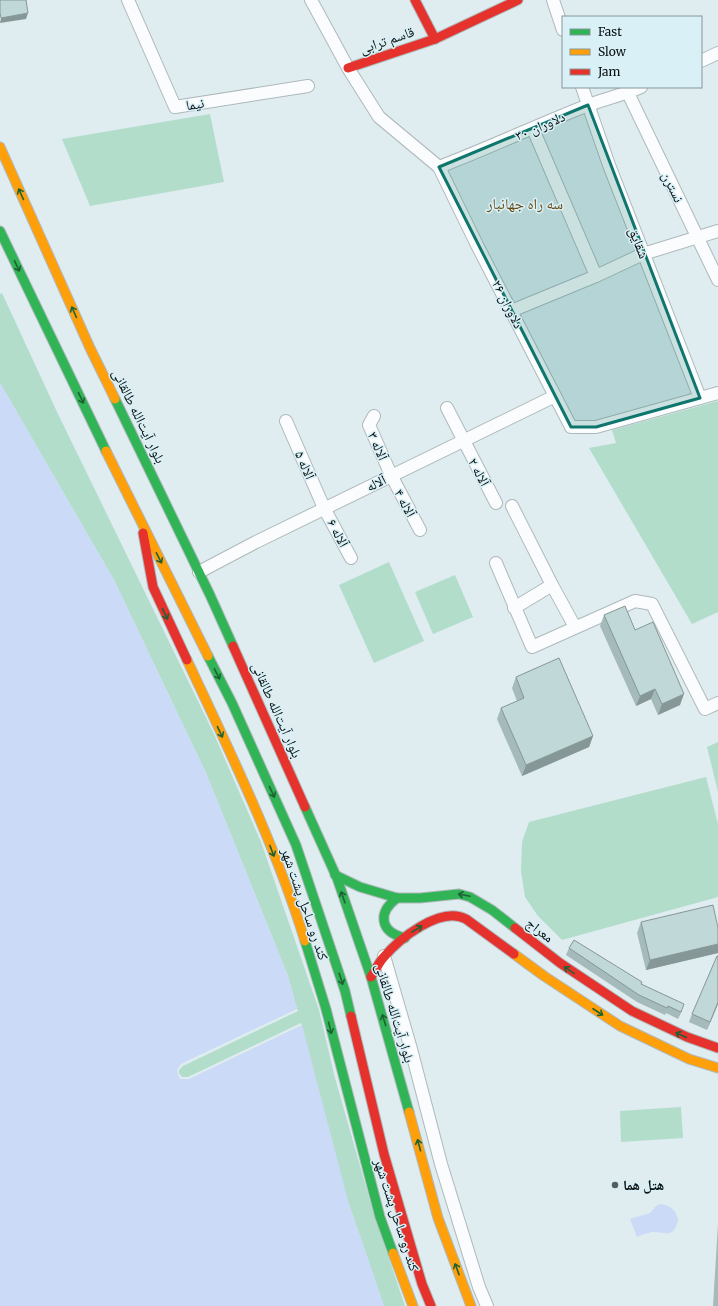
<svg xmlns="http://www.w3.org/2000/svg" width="718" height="1306" font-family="Merriweather,'Noto Naskh Arabic',serif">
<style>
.green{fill:#b2ddcb}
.water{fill:#cbdaf7}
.pier{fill:#dfecf0}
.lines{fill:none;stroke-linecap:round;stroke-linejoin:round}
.street-casing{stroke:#afb9bc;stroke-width:14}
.fast-casing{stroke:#afb9bc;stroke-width:11}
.slow-casing{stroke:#afb9bc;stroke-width:11}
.jam-casing{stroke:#afb9bc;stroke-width:11}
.street{stroke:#fafcfd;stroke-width:12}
.fast{stroke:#30b455;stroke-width:9}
.slow{stroke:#ff9f0a;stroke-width:9}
.jam{stroke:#e5322d;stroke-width:9}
.wall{fill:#a5baba}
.shaded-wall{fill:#869797}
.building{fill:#c0d8d8;stroke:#869797}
.oneway{stroke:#1c6234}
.marked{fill:#0f766e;fill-opacity:0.2;stroke:#0f766e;stroke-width:3;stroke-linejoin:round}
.poi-dot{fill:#545e60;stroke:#d9f0f6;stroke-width:1.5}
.labels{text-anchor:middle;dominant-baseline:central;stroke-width:3;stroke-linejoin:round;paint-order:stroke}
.street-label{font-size:14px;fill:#091112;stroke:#d9f0f6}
.poi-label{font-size:14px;font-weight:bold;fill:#091112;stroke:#d9f0f6;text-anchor:start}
.neighbourhood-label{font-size:15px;fill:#684b13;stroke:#d9f0f6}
</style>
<rect width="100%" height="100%" fill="#dfecf0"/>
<g class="green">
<polygon points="210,114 224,182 90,206 62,139"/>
<polygon points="2,293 57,412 214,734 261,842 319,1010 335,1078 372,1208 405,1306 384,1306 349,1204 189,1079 179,1077 179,1067 297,1009 288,976 206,773 114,580 0,383 0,294"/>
<polygon points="718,401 718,612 692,624 589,448 616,443 612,430"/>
<polygon points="389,562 424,641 374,663 339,585"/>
<polygon points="455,575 473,617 433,634 415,592"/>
<polygon points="718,742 718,792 707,747"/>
<polygon points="706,777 718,824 718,897 562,940 538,916 525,897 521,871 522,842 529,822"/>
<polygon points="681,1107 683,1138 621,1142 620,1111"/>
</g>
<g class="water">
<polygon points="0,383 114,580 206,773 288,976 297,1009 181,1064 179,1067 179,1077 188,1079 302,1025 349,1204 384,1306 0,1306"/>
<path d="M660,1204C671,1205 677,1211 678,1221C672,1240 665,1231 652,1232C647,1233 641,1235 637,1237L630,1219L650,1213L656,1206Z"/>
</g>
<polygon class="pier" points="297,1009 298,1011 183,1066 179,1070 179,1073 182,1077 188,1077 301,1023 302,1025 189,1079 181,1079 179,1077 177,1070 181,1064"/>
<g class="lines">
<g class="street-casing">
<g id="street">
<polyline points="128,0 175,107 308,86"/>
<polyline points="311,0 348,68 379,117 439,167 477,245 571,427 596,427 718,393"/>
<polyline points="553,0 563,30"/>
<polyline points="701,61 718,53"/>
<polyline points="582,87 609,165 700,398"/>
<polyline points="628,93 718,280"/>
<path d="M439,167C489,148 537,125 586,106C604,99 623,95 641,87"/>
<polyline points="596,276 643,254 718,231"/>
<polyline points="511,311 596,276 533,129"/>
<polyline points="447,408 496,503"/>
<polyline points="374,416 369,425 391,475 420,530"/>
<polyline points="286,421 324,508 351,558"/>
<polyline points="512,506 552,585 575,627"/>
<polyline points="496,563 532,647 635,601 652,604 705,709 718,703"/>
<polyline points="199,572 256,542 555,396"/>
<polyline points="514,608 552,585"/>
<polyline points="384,956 411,1049 441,1164 479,1287 487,1306"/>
</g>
</g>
<g class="fast-casing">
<g id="fast">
<polyline points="0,231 106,451"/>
<polyline points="115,399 210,595 233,646"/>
<polyline points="208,656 232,703 296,845 345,991 351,1016"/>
<polyline points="305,807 337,878 371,977 409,1112"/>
<polyline points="335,875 360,887 397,898 420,898 459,894 470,897 492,910 515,928"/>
<path d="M397,898C377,913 380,932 405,938"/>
<polyline points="305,941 326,1009 380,1217 393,1253"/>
</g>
</g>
<g class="slow-casing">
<g id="slow">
<polyline points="0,147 90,348 115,399"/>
<polyline points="106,451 208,656"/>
<path d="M187,660C230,752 275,844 305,941"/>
<polyline points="514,954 544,976 620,1026 689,1059 718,1068"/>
<polyline points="409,1112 438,1218 471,1306"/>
<polyline points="393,1253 413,1306"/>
</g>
</g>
<g class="jam-casing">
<g id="jam">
<polyline points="415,0 435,39"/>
<polyline points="348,68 435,39 518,0"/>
<polyline points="143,533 153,587 187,660"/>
<polyline points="233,646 305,807"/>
<polyline points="515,928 560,963 632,1011 687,1037 718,1048"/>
<path d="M371,977C375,971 378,964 383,958C398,940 440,905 466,919L514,954"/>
<polyline points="351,1016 384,1154 422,1284 431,1306"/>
</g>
</g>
<use href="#street" class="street"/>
<use href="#fast" class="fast"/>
<use href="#slow" class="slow"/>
<use href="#jam" class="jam"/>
</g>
<g class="wall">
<polygon points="604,615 635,630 680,705 658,715 651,699 636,706 600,626"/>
<polygon points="516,677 593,736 589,747 522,776 497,719 501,708 517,701 512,688"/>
<polygon points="641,922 718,953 646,970 637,933"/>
<polygon points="569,948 641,984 682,1011 678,1019 666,1013 665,1015 637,1002 566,955"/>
<polygon points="718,1004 707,1030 689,1022 692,1014"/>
<polygon points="718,1224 718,1306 713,1306"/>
</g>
<g class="shaded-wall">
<polygon points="28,13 26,19 0,23 1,18"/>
<polygon points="655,689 651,699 636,706 640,696"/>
<polygon points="684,694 680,705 658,715 662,704"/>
<polygon points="593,736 589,747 522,776 526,765"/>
<polygon points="718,944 718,953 646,970 650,960"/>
<polygon points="718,1002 718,1004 707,1030 710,1022"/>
</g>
<g class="building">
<polygon points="0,0 26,0 28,13 1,18 0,13"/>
<polygon points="625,606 635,630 653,622 684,694 662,704 655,689 640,696 604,615"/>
<polygon points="559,658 593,736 526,765 501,708 524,698 516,677"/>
<polygon points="713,905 718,928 718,944 650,960 641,922"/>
<polygon points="574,940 642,982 641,984 684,1004 681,1012 668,1006 667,1008 639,995 569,948"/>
<polygon points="717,956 718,956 718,1002 710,1022 692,1014"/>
</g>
<defs><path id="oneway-shaft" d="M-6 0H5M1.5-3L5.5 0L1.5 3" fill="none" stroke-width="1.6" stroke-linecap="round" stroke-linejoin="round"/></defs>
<g class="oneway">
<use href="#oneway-shaft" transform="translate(21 194) rotate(-114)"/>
<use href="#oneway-shaft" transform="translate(17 266) rotate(64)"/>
<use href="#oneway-shaft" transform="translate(74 312) rotate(-114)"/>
<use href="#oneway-shaft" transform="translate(81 398) rotate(64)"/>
<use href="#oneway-shaft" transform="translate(159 558) rotate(63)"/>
<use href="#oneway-shaft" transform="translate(165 614) rotate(65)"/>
<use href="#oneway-shaft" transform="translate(217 674) rotate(63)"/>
<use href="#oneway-shaft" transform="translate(220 732) rotate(65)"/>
<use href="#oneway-shaft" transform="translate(272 792) rotate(65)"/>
<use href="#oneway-shaft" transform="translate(272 851) rotate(69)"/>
<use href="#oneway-shaft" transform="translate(464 895) rotate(-168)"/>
<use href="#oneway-shaft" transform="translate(343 897) rotate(-109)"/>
<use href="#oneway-shaft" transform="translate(417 929) rotate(-31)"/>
<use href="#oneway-shaft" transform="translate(569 970) rotate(-146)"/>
<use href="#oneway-shaft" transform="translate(341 979) rotate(72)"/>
<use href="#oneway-shaft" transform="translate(598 1012) rotate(33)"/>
<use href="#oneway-shaft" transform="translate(384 1020) rotate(-107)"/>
<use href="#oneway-shaft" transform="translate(330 1028) rotate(76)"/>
<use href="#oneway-shaft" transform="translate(681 1035) rotate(-155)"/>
<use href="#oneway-shaft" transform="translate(419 1145) rotate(-105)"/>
<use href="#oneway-shaft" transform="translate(457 1269) rotate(-110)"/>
</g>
<path class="marked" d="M588,105L700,398L596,427H571L439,167Z"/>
<circle class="poi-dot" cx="615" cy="1185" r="4"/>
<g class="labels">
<g class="street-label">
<text transform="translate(387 40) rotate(-19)">قاسم ترابی</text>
<text transform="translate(195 104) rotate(-9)">نیما</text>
<text transform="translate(540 126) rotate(-23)">دلاوران ۳۰</text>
<text transform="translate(673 187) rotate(64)">نسترن</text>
<text transform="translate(639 243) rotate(69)">شقایق</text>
<text transform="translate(508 304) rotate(63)">دلاوران ۲۶</text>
<text transform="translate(139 416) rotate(64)">بلوار آیت‌الله طالقانی</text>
<text transform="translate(378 446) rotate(66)">آلاله ۳</text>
<text transform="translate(305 465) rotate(66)">آلاله ۵</text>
<text transform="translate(479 472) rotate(62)">آلاله ۲</text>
<text transform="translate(376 483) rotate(-26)">آلاله</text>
<text transform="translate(405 503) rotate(62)">آلاله ۴</text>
<text transform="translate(338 533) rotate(62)">آلاله ۶</text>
<text transform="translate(277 710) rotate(66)">بلوار آیت‌الله طالقانی</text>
<text transform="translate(305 904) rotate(71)">کند رو ساحل پشت شهر</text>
<text transform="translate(540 930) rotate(38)">معراج</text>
<text transform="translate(395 1013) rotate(73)">بلوار آیت‌الله طالقانی</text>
<text transform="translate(397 1215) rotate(72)">کند رو ساحل پشت شهر</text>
</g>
<g class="poi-label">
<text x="623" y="1185">هتل هما</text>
</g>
<g class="neighbourhood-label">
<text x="525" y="203">سه راه جهانبار</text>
</g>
</g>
<rect x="562" y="16" width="140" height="72" fill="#d9f0f6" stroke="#86979b"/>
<rect x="570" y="29" width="20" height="6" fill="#30b455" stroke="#86979b"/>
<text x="598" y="36" font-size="12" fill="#091112">Fast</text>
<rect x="570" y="49" width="20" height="6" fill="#ff9f0a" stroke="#86979b"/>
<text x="598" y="56" font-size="12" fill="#091112">Slow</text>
<rect x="570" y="69" width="20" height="6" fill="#e5322d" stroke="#86979b"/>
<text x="598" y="76" font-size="12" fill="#091112">Jam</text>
</svg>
